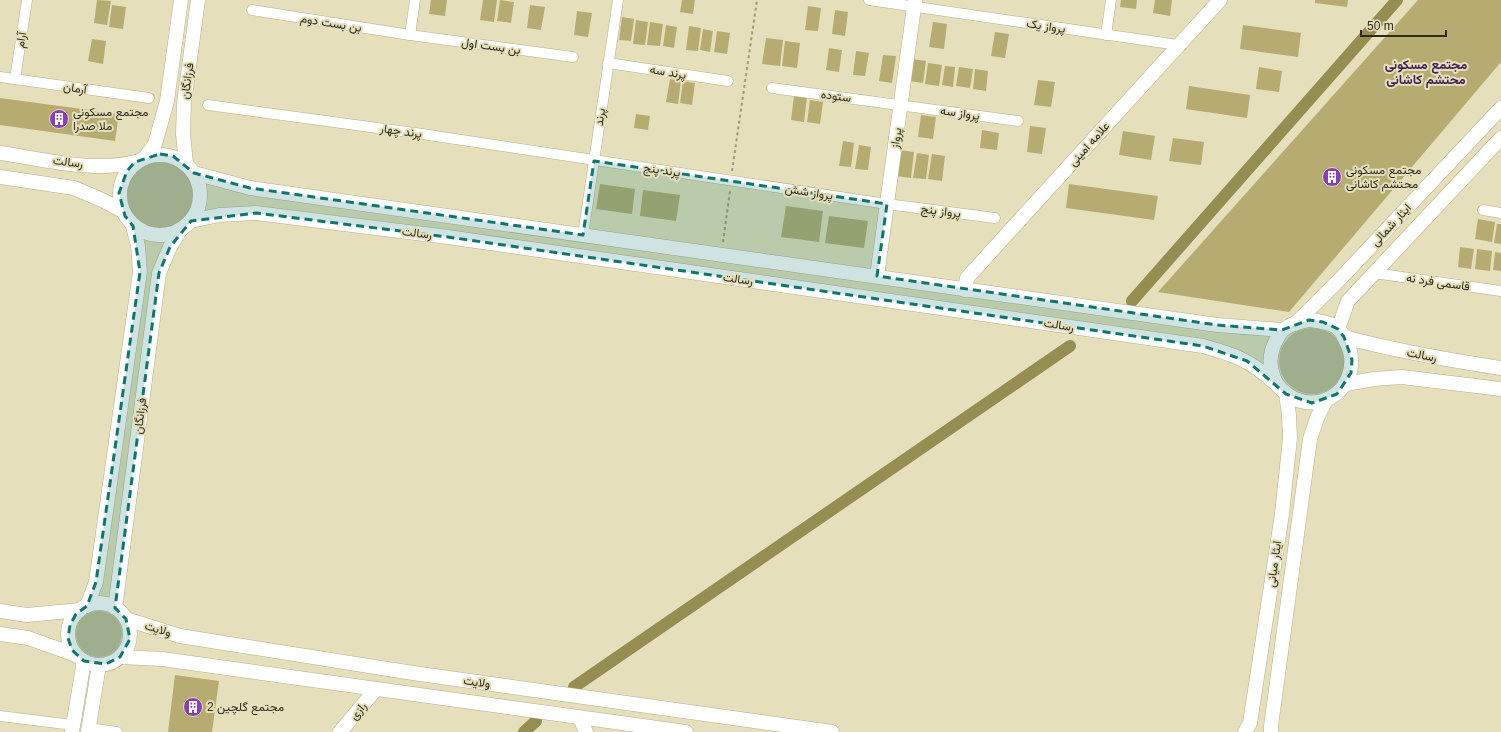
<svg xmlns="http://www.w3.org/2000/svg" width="1501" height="732" font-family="Helvetica,Vazirmatn,sans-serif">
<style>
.green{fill:#c3bd95}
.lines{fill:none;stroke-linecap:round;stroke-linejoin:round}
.canal{stroke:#968d52;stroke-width:12}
.building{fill:#b6ac71}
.street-casing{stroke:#b5af8c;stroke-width:11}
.secondary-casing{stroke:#b5af8c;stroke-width:15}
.path{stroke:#9d997d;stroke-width:2;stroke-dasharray:3 3;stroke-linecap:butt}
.street{stroke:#fff;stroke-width:10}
.secondary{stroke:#fff;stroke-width:14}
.marked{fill:#0f766e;fill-opacity:0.2;stroke:#0f766e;stroke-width:3;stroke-dasharray:8 5;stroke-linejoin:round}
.labels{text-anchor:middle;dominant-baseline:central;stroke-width:4;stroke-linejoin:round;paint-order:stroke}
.street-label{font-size:12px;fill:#2c2a1c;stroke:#e5e0bb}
.poi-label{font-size:12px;fill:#2c2a1c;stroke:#e5e0bb;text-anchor:start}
.neighbourhood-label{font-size:13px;font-weight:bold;fill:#411f56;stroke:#e5e0bb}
</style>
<rect width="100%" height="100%" fill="#e5e0bb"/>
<g class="green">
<circle cx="159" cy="195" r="34"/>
<circle cx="1312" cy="361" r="33"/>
<circle cx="99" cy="634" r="23"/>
</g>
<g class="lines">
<g class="canal">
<polyline points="1132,301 1397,0"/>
<polyline points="574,687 1070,346"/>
<polyline points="524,732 536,721"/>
</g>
</g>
<g class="building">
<polygon points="97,0 111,1 107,25 94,23"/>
<polygon points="431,0 447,0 445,16 429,14"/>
<polygon points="483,0 497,0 494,22 480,20"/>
<polygon points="500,0 514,2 511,23 497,21"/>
<polygon points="682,0 695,0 693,14 680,12"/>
<polygon points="1121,0 1137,0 1136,9 1120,7"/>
<polygon points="1155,0 1172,0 1170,16 1153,13"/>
<polygon points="1315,0 1348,0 1347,7 1315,3"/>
<polygon points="1418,0 1501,0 1501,62 1289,312 1158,292"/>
<polygon points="112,5 126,7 123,29 109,27"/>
<polygon points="530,5 545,7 541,30 527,28"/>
<polygon points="808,6 821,8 818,31 805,30"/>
<polygon points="835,10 848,12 845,36 832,34"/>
<polygon points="577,11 592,13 588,37 574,35"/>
<polygon points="622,17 634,19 631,41 619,40"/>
<polygon points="636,20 648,22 645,45 633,44"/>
<polygon points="650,22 663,24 660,46 647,45"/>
<polygon points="933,22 947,24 944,49 929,47"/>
<polygon points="666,25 677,27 674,48 663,46"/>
<polygon points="1243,25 1301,33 1298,57 1240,49"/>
<polygon points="689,26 701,28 698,51 686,50"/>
<polygon points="703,29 713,31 710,52 700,50"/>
<polygon points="717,31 730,33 727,54 714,52"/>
<polygon points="995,32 1009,34 1005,58 991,56"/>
<polygon points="766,38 783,40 780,66 762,64"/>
<polygon points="92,39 106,41 103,64 88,61"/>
<polygon points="785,41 800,43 797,68 782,66"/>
<polygon points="829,48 842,50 839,72 826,70"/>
<polygon points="856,51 869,53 865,76 853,75"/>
<polygon points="883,55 896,56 892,83 879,81"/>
<polygon points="912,59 926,61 923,83 909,81"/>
<polygon points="928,63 942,65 939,86 925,84"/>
<polygon points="945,66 955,67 953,87 942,85"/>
<polygon points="959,67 973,69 970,88 956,86"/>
<polygon points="1259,67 1282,71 1279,92 1256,89"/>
<polygon points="975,69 988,71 986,91 973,89"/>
<polygon points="670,79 681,81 678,104 666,102"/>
<polygon points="1038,80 1055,82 1051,107 1034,105"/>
<polygon points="683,81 695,83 692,105 680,103"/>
<polygon points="1189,86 1250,95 1247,118 1186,109"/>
<polygon points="794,96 807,97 804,122 791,120"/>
<polygon points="0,98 119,114 115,141 0,125"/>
<polygon points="810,100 823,102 820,124 807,122"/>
<polygon points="636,114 650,116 648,130 634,128"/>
<polygon points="921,115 936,117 933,139 918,137"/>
<polygon points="1030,126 1046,128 1042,154 1027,152"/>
<polygon points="982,130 999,133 997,150 980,148"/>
<polygon points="1123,131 1155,136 1151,160 1119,155"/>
<polygon points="1173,138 1204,142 1201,165 1169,161"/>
<polygon points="843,141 854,143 851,167 839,166"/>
<polygon points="859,145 871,147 868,170 855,169"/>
<polygon points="900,150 914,152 911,178 896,176"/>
<polygon points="917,153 929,155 926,179 913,178"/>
<polygon points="932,154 945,156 942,181 928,179"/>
<polygon points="600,184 635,189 632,214 596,209"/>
<polygon points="1069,184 1158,196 1154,220 1066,208"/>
<polygon points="643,190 680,195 676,221 640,216"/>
<polygon points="786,206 823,211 819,242 781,237"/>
<polygon points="829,216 868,221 864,248 825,243"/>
<polygon points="1478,219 1495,222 1492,242 1475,239"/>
<polygon points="1497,224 1501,224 1501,244 1494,243"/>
<polygon points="1460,247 1474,249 1471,269 1458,267"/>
<polygon points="1477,249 1492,251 1490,271 1475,269"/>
<polygon points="1495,252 1501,253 1501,271 1493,270"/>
<polygon points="175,675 219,681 212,732 168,732"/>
</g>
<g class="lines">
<g class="street-casing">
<g id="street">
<polyline points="869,0 1178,45"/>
<polyline points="252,10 410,35 573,57"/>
<polyline points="410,35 415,0"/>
<polyline points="1106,35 1111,0"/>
<polyline points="608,63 728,81"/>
<polyline points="0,77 149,98"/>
<polyline points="15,79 27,0"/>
<polyline points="772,88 1018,121"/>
<polyline points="208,105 422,134 887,204 995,218"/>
<polyline points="1483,210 1501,213"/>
<polyline points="583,235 618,0"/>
<polyline points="1374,273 1501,291"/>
<polyline points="0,716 73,725"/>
<polyline points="88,728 117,732"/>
</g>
</g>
<g class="secondary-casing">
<g id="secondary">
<path d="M0,153C42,159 93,173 135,162"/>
<circle cx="160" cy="195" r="40"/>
<polyline points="146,156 155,144 167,101 181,0"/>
<polyline points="186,163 183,134 184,103 198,0"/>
<polyline points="194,173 250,188 1217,325 1282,330"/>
<polyline points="0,177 74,188 102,200 123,211"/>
<path d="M191,221L219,215L256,213L448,237L1203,346C1235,355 1250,360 1275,383"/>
<polyline points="877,276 915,0"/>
<polyline points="965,290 967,278 1220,0"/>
<path d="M1309,320C1318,321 1329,322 1338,328C1341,331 1344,337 1346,341C1359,366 1347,396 1318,402C1311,403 1302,402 1295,399C1286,394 1277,388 1274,378C1268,364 1270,350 1278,337C1279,335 1281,331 1283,330C1290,324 1300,322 1309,320Z"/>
<polyline points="1295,324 1341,278 1501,108"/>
<polyline points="1338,329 1348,301 1501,138"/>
<path d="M1344,337C1396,351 1448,360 1501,368"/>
<polyline points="1346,384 1374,379 1402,377 1501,389"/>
<circle cx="99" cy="634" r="31"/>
<polyline points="87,606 96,582 140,272 138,246 133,226"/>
<polyline points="115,608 159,273 170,247 181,229"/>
<polyline points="0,611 27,615 80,610"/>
<polyline points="126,619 180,636 413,673 832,732"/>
<polyline points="0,634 28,638 76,655"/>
<polyline points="120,657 162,659 686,732"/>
<polyline points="580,718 586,732"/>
<polyline points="72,732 84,661"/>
<polyline points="88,732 99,665"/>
<polyline points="340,732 376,689"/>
<polyline points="1245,732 1250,723 1282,514 1290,438 1289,415 1286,394"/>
<polyline points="1271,732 1271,726 1310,439 1317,418 1326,400"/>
</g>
</g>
<g class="path">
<polyline points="732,171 757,0"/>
<polyline points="723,242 730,191"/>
</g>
<use href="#street" class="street"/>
<use href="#secondary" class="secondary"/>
</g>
<path class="marked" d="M160,154L173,156L194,173L250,188L583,235L594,161L887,204L877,276L1217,325L1282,330L1309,320L1323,322L1338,329L1344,337L1352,360L1351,373L1337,394L1312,403L1286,394L1247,361L1203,346L448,237L256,213L191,221L170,247L159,273L115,608L126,619L130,639L120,657L106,664L84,661L72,650L68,638L70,625L76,614L87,606L96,582L140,272L133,226L125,216L119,193L127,171L135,162Z"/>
<defs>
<g id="building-disc" transform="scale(1)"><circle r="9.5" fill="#8740b3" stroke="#e5e0bb"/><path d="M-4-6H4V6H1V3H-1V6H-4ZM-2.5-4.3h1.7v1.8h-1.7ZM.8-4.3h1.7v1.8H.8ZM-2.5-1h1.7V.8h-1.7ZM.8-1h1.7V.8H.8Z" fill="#fff"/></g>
</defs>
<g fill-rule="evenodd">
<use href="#building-disc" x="59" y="119"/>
<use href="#building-disc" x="1332" y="177"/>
<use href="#building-disc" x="193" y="707"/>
</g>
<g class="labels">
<g class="street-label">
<text transform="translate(331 23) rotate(9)">بن بست دوم</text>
<text transform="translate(1046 26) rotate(9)">پرواز یک</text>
<text transform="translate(21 40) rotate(-82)">آرام</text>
<text transform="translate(491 46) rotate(8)">بن بست اول</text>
<text transform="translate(668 72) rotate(9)">پرند سه</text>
<text transform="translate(187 81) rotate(-82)">فرزانگان</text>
<text transform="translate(75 88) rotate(8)">آرمان</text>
<text transform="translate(836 96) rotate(7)">ستوده</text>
<text transform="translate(960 113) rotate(8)">پرواز سه</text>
<text transform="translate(600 117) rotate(-82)">پرند</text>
<text transform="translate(401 131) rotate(8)">پرند چهار</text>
<text transform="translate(896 138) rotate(-82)">پرواز</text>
<text transform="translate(1089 144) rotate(-48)">علامه امینی</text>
<text transform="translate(68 162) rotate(7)">رسالت</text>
<text transform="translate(662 170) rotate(8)">پرند پنج</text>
<text transform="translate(809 192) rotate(9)">پرواز شش</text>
<text transform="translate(941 211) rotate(7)">پرواز پنج</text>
<text transform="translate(1391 225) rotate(-47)">ایثار شمالی</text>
<text transform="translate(417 233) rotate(7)">رسالت</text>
<text transform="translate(738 279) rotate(8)">رسالت</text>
<text transform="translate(1438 282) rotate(8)">قاسمی فرد نه</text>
<text transform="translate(1059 325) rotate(9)">رسالت</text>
<text transform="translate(1422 355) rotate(11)">رسالت</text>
<text transform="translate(140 416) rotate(-83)">فرزانگان</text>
<text transform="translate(1274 564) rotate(-82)">ایثار میانی</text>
<text transform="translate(158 629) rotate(17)">ولایت</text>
<text transform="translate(477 682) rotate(8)">ولایت</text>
<text transform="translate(358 711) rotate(-50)">رازی</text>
</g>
<g class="poi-label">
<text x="73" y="112">مجتمع مسکونی<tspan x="73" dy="14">ملا صدرا</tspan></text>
<text x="1346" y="170">مجتمع مسکونی<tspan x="1346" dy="14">محتشم کاشانی</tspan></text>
<text x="207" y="707">مجتمع گلچین 2</text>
</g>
<g class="neighbourhood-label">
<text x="1426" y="64">مجتمع مسکونی<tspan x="1426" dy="15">محتشم کاشانی</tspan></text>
</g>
</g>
<path d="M1361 30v6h85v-6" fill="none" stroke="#2c2a1c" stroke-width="2"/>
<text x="1367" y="30" font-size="12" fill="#2c2a1c" stroke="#e5e0bb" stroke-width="3" paint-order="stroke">50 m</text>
</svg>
